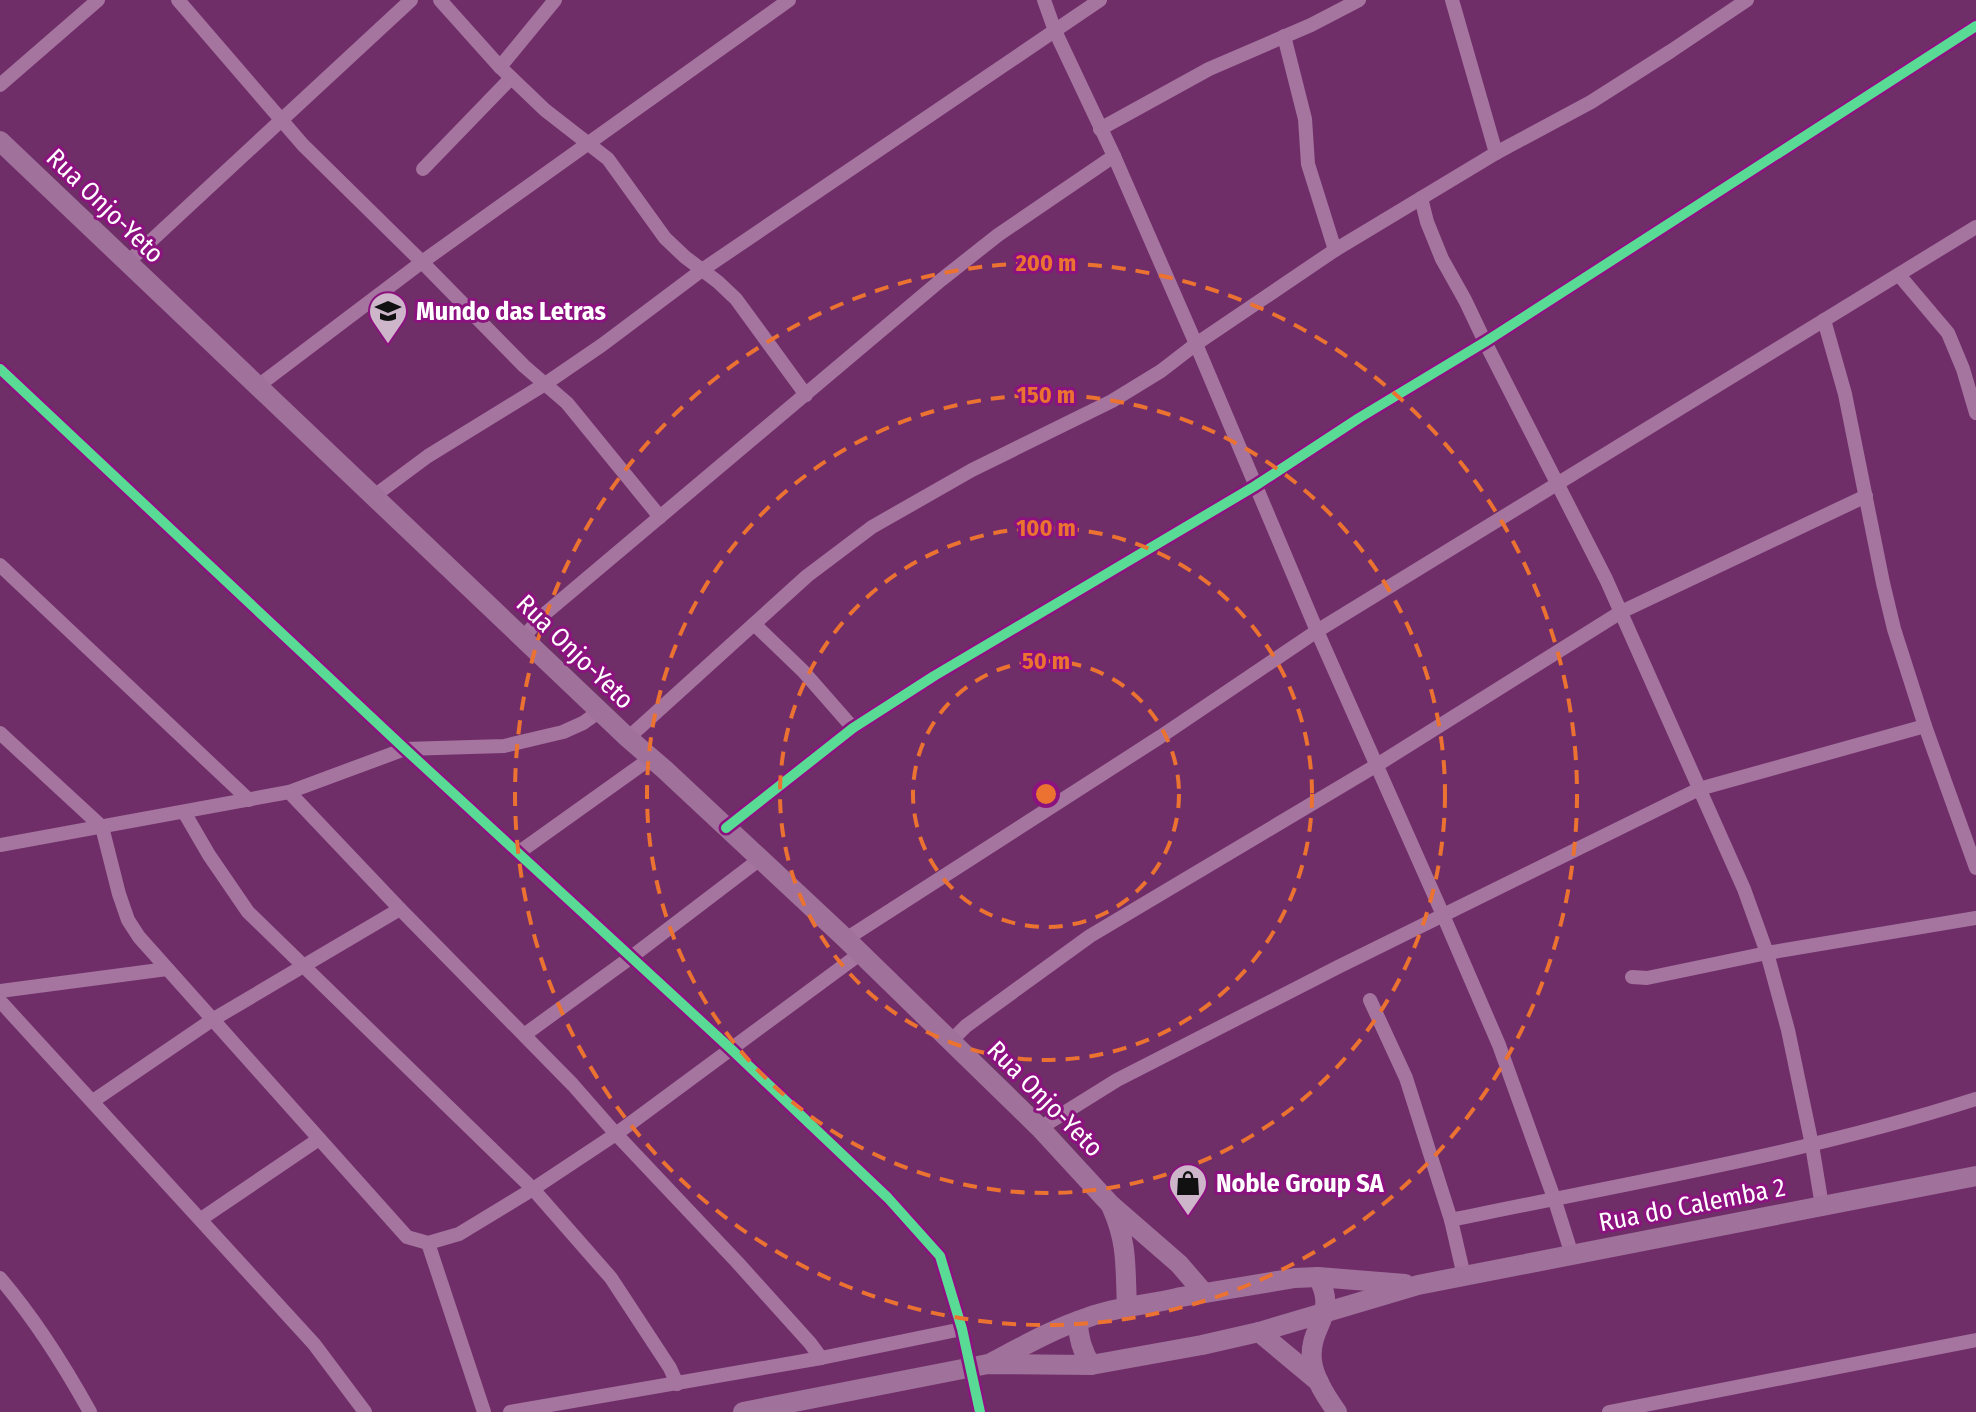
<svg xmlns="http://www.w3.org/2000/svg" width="1976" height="1412" font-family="'Fira Sans Condensed',sans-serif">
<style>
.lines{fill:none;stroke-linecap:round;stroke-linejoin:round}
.minor{stroke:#a575a0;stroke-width:14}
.secondary{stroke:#a0719b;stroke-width:20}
.cycleway-casing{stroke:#8c127f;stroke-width:15}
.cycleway{stroke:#5adb95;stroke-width:10}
.ring{fill:none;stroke:#eb7230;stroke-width:4;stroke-dasharray:14 10}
.labels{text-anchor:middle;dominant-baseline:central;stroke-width:6;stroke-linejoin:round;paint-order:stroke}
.street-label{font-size:26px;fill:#fff;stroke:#8c127f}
.poi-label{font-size:26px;font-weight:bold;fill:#fff;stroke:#8c127f;text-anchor:start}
.centre{fill:#eb7230;stroke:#8c127f;stroke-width:4}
.ring-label{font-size:24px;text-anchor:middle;font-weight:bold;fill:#eb7230;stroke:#8c127f;stroke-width:6;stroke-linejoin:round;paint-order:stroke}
</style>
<rect width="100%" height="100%" fill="#702e69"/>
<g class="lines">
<g class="minor">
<polyline points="178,0 303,145 422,262 524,366 567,403 660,517"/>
<polyline points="440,0 500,67 545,110 608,159 665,238 685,257 718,282 736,299 806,395"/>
<polyline points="1044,0 1055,31 1114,156 1196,344 1317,631 1443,915 1499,1045 1554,1198 1572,1255"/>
<polyline points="1452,0 1496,153"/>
<polyline points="1284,36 1305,119 1308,164 1335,250"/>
<polyline points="500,67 555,0"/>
<polyline points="0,85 98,0"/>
<polyline points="1100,129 1209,69 1311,25 1359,0"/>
<polyline points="423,169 511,78"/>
<polyline points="1421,198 1427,222 1442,259 1465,300 1485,342 1606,579 1744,889 1767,953 1788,1030 1812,1145 1822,1206"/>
<polyline points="127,263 411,0"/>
<polyline points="1899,275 1948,333 1963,369 1976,413"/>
<polyline points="1824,320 1845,394 1883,583 1894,629 1925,726 1976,868"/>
<polyline points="0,369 405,749 731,1049 888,1198 940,1256 962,1329 980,1412"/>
<polyline points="258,386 422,262 789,0"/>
<polyline points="374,496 428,456 545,384 602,345 702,270 1100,0"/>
<polyline points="0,565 249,800"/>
<polyline points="754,624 803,671 853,728"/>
<polyline points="523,638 541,617 941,280 998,235 1114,156"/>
<polyline points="0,733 102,827 119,894 128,920 139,937 407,1237 428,1243 459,1234 533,1189 616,1134 861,953"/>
<polyline points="628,738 807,576 872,527 972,470 1112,401 1161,371 1196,344 1335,250 1496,153 1591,102 1671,51 1747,0"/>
<polyline points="289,792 400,909 573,1085 616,1134 737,1262 810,1343 821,1358"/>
<polyline points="184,812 209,855 248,912 533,1189 611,1278 670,1368 677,1384"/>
<polyline points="726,828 853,728 934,676 1255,486 1359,418 1485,342 1976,26"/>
<polyline points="0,845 289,792 405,749 504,746 563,732 583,723 600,711"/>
<polyline points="518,853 651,758"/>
<polyline points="846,939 1160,737 1317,631 1976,227"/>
<polyline points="1632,977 1647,978 1767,953 1976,918"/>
<polyline points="0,991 167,969"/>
<polyline points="1370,1000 1406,1078 1451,1220 1464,1276"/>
<polyline points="0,1001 314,1344 365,1412"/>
<polyline points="524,1035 630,958 760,859"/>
<polyline points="951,1041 966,1026 1090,936 1377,765 1621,612 1866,496"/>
<polyline points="93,1101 212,1020 400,909"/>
<polyline points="1040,1128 1117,1080 1338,967 1699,789 1925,726"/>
<polyline points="201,1219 319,1139"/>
<path d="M1451,1220C1627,1183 1805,1154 1976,1099"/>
<polyline points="428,1243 484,1412"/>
<path d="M0,1278C35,1319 64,1365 90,1412"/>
<polyline points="510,1412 821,1358 962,1329"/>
<polyline points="1609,1412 1976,1340"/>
</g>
<g class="secondary">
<polyline points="0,141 628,738 664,769 846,939 1040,1128 1110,1204 1179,1264 1204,1293"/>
<path d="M1112,1208C1128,1244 1125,1268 1127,1307"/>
<path d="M1318,1277C1339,1316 1308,1325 1312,1361C1314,1379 1327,1398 1337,1412"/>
<path d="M1078,1321C1078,1338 1082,1351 1091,1365"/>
<polyline points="1259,1332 1319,1382"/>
<path d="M991,1363C1023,1346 1055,1328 1089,1317C1119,1306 1150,1305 1181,1297L1295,1278L1318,1277L1405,1284"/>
<polyline points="743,1412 988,1364 1091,1365 1202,1345 1259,1332 1418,1285 1976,1176"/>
</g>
<g class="cycleway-casing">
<g id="cycleway">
<polyline points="0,369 405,749 731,1049 888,1198 940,1256 962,1329 980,1412"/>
<polyline points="726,828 853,728 934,676 1255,486 1359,418 1485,342 1976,26"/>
</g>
</g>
<use href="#cycleway" class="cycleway"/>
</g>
<g class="ring">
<circle cx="1046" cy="794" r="133"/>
<circle cx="1046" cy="794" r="266"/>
<circle cx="1046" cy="794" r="399"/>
<circle cx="1046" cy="794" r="531"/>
</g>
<defs>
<g id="school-pin" transform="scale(2)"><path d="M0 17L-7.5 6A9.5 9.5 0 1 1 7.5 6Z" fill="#cdb6ca" stroke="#8c127f"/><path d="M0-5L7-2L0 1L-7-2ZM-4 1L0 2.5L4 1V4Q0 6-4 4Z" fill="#111"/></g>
<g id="shop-pin" transform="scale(2)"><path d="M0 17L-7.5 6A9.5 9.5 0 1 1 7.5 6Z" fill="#cdb6ca" stroke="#8c127f"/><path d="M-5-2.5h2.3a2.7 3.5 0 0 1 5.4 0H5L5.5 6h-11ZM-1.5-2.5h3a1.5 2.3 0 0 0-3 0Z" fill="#111"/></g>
</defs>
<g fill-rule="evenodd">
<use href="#school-pin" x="388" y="311"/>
<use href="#shop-pin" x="1188" y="1183"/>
</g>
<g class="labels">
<g class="street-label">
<text transform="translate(105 206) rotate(44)">Rua Onjo-Yeto</text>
<text transform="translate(575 652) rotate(44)">Rua Onjo-Yeto</text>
<text transform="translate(1045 1099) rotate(45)">Rua Onjo-Yeto</text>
<text transform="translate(1692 1205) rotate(-11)">Rua do Calemba 2</text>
</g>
<g class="poi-label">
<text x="416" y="311">Mundo das Letras</text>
<text x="1216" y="1183">Noble Group SA</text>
</g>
</g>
<circle cx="1046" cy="794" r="12" class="centre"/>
<g class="ring-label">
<text x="1046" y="271">200 m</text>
<text x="1046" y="403">150 m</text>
<text x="1046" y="536">100 m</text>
<text x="1046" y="669">50 m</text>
</g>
</svg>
